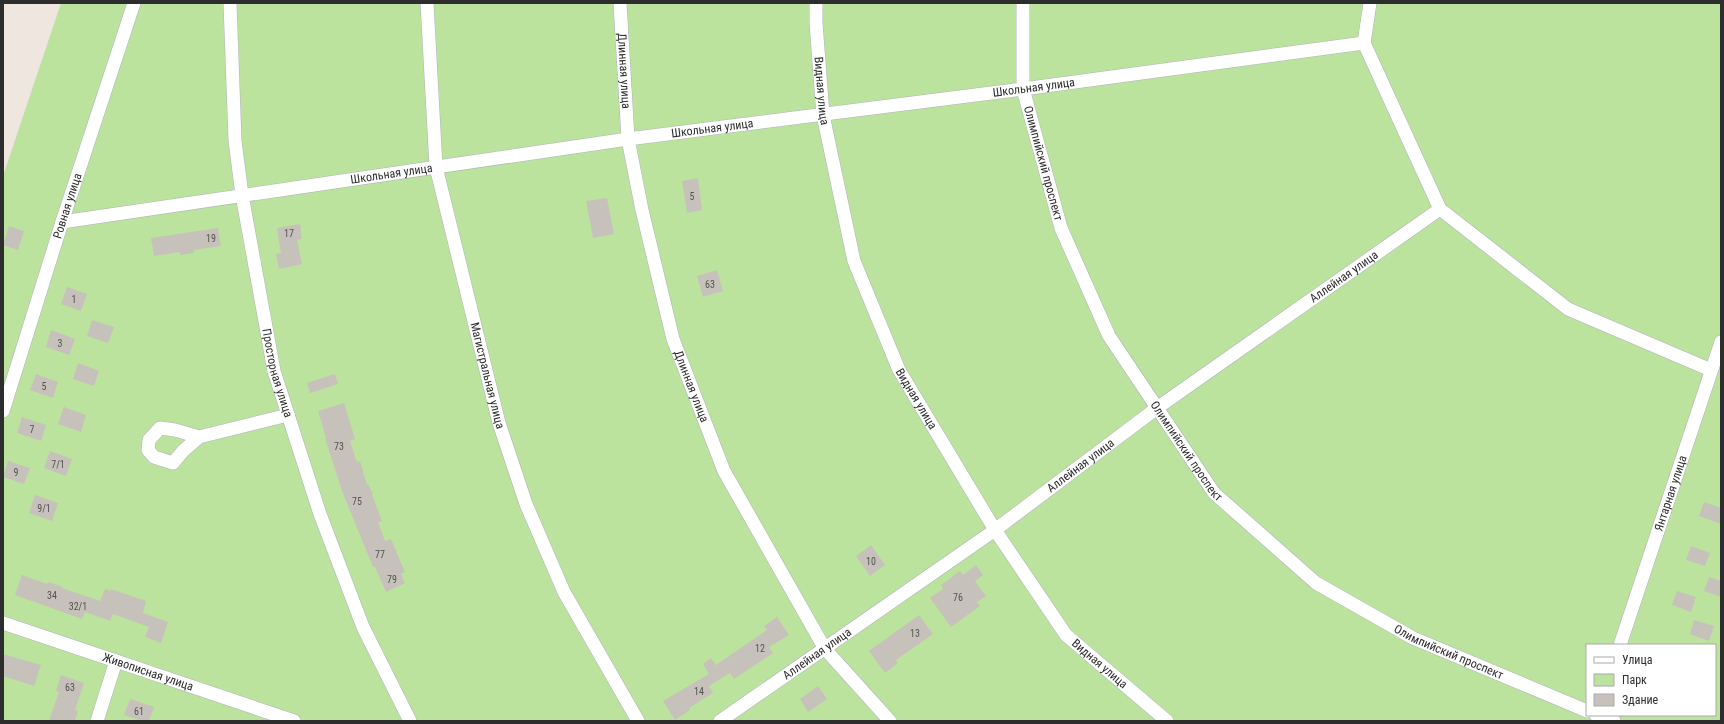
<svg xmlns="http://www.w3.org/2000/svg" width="1724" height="724" font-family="'Roboto Condensed',sans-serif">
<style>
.green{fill:#bce39d;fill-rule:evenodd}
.building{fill:#c7c1bb}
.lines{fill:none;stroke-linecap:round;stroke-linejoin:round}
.street-casing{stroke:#b0b3bd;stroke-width:14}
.street{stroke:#fff;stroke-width:13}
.labels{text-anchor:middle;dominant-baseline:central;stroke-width:3;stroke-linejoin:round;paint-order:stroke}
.number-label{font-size:10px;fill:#545250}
.street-label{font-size:12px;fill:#2d2d2d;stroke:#fff}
</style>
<rect width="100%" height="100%" fill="#eee6df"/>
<path class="green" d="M61,3H1721V721H3V176ZM1587,645H1715V715H1587Z"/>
<g class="building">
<polygon points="698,178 702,210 687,213 682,181"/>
<polygon points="607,198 614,234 593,238 586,201"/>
<polygon points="300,224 302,239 297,240 302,264 279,269 276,254 281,253 277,228"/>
<polygon points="9,226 24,231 18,250 3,245"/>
<polygon points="218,228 221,246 194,250 194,253 180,255 180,252 154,256 151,238"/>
<polygon points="717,270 723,291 703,297 697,276"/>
<polygon points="67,287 87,294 81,311 61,304"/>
<polygon points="92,320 114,327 108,343 87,336"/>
<polygon points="51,330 75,339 69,355 46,347"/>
<polygon points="78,363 99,371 94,386 73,379"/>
<polygon points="36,374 58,382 53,398 30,390"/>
<polygon points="335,374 338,384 310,393 307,383"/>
<polygon points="344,403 355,439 350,441 357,462 360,461 367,485 368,484 373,494 372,495 382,521 378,522 385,541 391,539 405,572 401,574 405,583 386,592 375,567 373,567 342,491 325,438 326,438 318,411"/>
<polygon points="64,407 86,415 81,432 58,424"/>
<polygon points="22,417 46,425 41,441 17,433"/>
<polygon points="50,451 72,459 66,476 44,468"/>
<polygon points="8,461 30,468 24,484 3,477"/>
<polygon points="35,495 58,503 52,521 29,513"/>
<polygon points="1704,502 1721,508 1721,524 1699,516"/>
<polygon points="871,545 885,565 870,576 856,556"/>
<polygon points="1691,546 1710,553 1705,566 1686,560"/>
<polygon points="976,565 983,575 975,581 986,596 977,602 980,606 951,627 930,598 943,589 941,585 960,571 963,575"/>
<polygon points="22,575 47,584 48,582 63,587 62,588 100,601 105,589 111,591 111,589 146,601 143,613 168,622 161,643 145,637 149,627 113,614 110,621 85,612 82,619 15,595"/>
<polygon points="1709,577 1721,581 1721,597 1704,591"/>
<polygon points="1677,591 1696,597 1691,612 1672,605"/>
<polygon points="919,615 933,634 896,660 898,663 885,673 869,651"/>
<polygon points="777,617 789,635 769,647 773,653 734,679 730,673 709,686 713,693 689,708 690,710 675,720 663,701 709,674 703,664 711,658 716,665 767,630 764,626"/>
<polygon points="1694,620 1714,626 1709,641 1690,634"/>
<polygon points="3,654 41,665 34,686 3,676"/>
<polygon points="61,675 84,683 75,710 78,711 75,721 49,721 59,692 56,691"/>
<polygon points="818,686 827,699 808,712 800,699"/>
<polygon points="130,699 154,707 149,721 143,721 124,715"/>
</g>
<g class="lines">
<g class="street-casing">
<g id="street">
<path id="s1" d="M230,3L235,141L242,195L274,371L320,514L363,627L410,721"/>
<path id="s2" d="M427,3L436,167L499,423L526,504L564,592L638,721"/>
<path id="s3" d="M620,3L628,139L642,210L673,339L724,471L825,649L890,721"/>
<path id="s4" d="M816,3V23L823,115L854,261L899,370L995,530L1066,635L1167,721"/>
<path id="s5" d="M1023,3V89L1061,228L1109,336L1214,493L1316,583L1413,638L1587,711"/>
<polyline points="1370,3 1364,43 1440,209 1568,309 1711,370"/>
<path id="s6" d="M62,222L628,139L1023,89L1364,43"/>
<path id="s7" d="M3,411L62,222L134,3"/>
<polyline points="199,437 175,430 160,428 149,440 148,450 154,457 173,463 183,451 199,437 288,415"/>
<path id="s8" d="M3,623L294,721"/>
<path id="s9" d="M1620,645L1721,342"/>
<polyline points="1596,715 1614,721"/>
<polyline points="97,721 116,661"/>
<path id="s10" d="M720,721L995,530L1157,408L1440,209"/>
</g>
</g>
<use href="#street" class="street"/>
</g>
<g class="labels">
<g class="number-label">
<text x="692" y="196">5</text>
<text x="289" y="233">17</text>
<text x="211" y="238">19</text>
<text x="710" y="284">63</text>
<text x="74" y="299">1</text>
<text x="60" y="343">3</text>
<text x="44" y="386">5</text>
<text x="32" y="429">7</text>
<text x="339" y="446">73</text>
<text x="58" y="464">7/1</text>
<text x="16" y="472">9</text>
<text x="357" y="501">75</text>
<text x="44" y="508">9/1</text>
<text x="380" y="554">77</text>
<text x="871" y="561">10</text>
<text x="392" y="579">79</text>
<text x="52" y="595">34</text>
<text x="958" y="597">76</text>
<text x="78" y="606">32/1</text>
<text x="915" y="633">13</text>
<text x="760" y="648">12</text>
<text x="70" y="687">63</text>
<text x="699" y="691">14</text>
<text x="139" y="711">61</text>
</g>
<g class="street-label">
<text stroke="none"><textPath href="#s3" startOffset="68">Длинная улица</textPath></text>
<text stroke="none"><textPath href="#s6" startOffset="981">Школьная улица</textPath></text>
<text stroke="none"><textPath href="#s4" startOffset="88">Видная улица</textPath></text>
<text stroke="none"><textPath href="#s6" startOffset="657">Школьная улица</textPath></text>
<text stroke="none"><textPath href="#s5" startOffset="163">Олимпийский проспект</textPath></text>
<text stroke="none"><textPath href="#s6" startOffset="333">Школьная улица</textPath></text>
<text stroke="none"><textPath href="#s7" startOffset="215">Ровная улица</textPath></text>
<text stroke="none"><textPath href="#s10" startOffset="766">Аллейная улица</textPath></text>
<text stroke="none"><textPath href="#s1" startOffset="374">Просторная улица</textPath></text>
<text stroke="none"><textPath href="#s2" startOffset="379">Магистральная улица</textPath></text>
<text stroke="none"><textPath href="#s3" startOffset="392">Длинная улица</textPath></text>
<text stroke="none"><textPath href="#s4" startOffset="413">Видная улица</textPath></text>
<text stroke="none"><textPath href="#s5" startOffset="487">Олимпийский проспект</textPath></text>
<text stroke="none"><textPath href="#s10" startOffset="442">Аллейная улица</textPath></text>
<text stroke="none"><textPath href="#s9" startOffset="160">Янтарная улица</textPath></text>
<text stroke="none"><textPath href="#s5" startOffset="823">Олимпийский проспект</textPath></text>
<text stroke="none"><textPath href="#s10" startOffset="118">Аллейная улица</textPath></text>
<text stroke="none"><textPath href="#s4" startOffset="737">Видная улица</textPath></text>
<text stroke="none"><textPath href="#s8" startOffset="153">Живописная улица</textPath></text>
</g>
</g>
<rect width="1724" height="724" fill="none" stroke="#2d2d2d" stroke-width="8"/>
<rect x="1586" y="644" width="130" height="72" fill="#ffffff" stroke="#ababab"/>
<rect x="1594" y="657" width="20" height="6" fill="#ffffff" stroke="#ababab"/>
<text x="1622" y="664" font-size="12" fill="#2d2d2d">Улица</text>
<rect x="1594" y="674" width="20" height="12" fill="#bce39d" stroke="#ababab"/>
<text x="1622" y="684" font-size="12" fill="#2d2d2d">Парк</text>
<rect x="1594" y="694" width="20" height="12" fill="#c7c1bb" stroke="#ababab"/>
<text x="1622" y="704" font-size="12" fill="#2d2d2d">Здание</text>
</svg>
